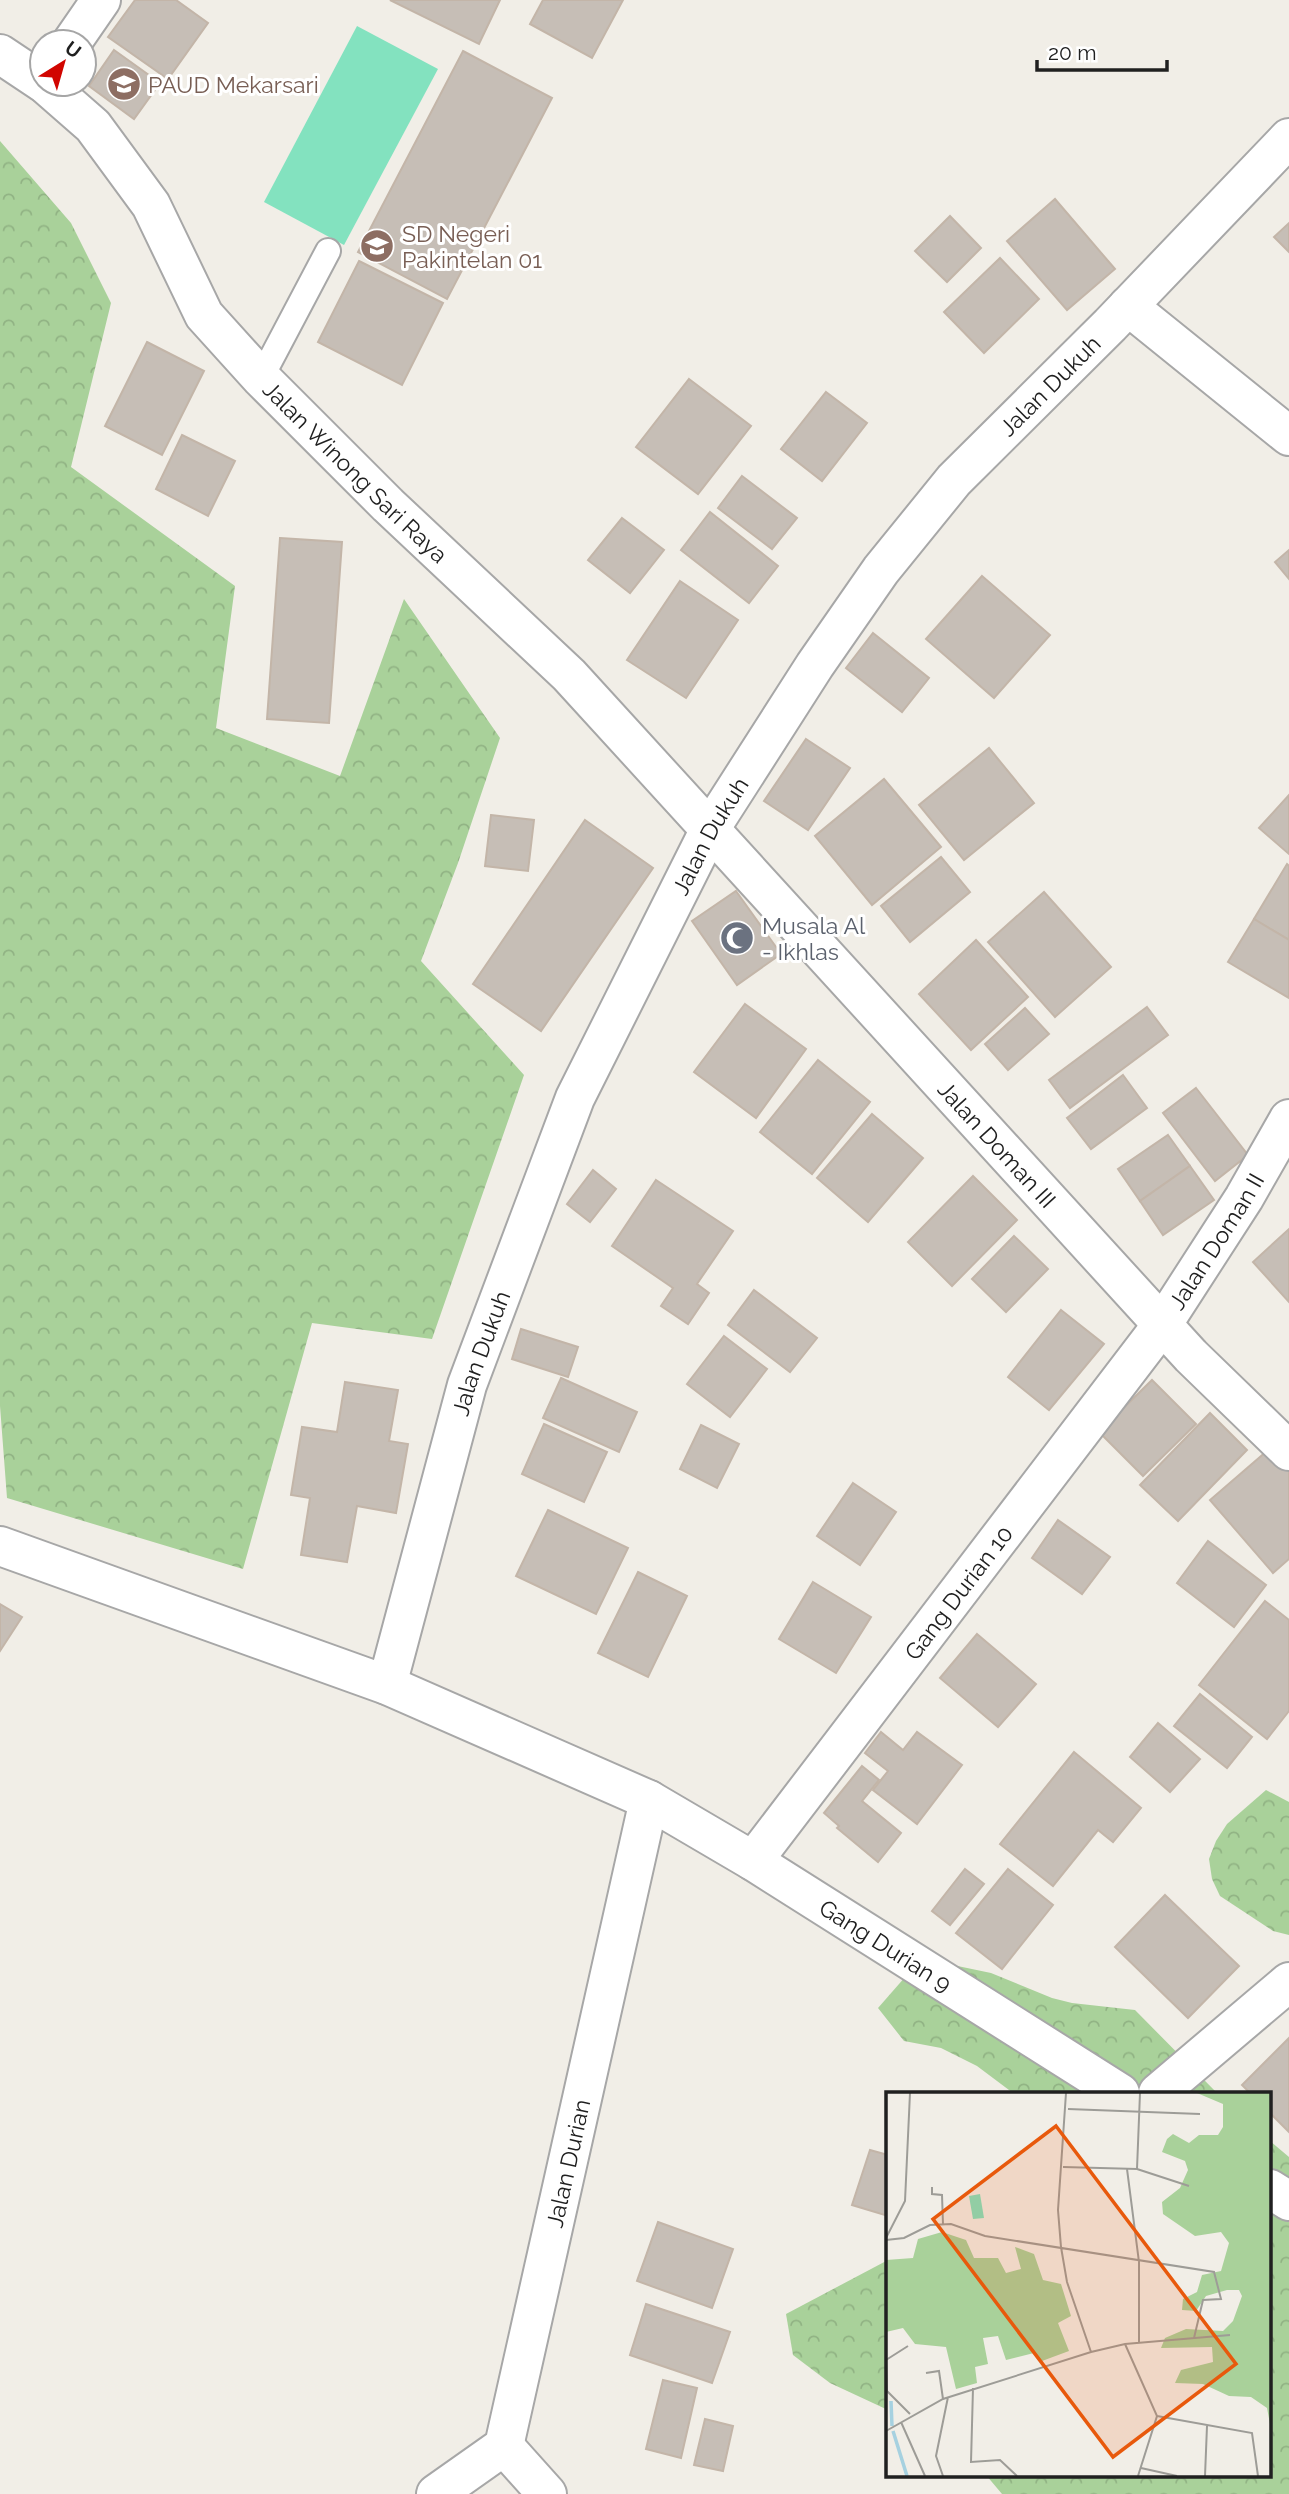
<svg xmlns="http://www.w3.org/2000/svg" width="1289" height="2494" font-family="Raleway,sans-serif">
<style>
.forest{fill:url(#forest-crowns)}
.pitch{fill:#83e2bf}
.building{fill:#c6beb6;stroke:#c3b5a8;stroke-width:2}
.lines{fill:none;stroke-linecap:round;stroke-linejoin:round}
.lane-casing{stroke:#a7a7a7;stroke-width:28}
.street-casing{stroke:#a7a7a7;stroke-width:42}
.lane{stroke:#fff;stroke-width:24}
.street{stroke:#fff;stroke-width:38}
.labels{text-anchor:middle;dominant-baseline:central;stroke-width:6;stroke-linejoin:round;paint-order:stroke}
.education-label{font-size:23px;fill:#785e54;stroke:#fff;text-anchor:start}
.street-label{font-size:23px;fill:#202020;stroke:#fff}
.worship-label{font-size:23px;fill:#5b616d;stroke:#fff;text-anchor:start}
.inset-river{fill:none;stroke:#a6d1e0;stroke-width:3.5}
.inset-road{fill:none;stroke:#9d9c97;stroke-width:2}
.view{fill:#e8590c;fill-opacity:0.15;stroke:#e8590c;stroke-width:3.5}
.inset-edge{fill:none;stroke:#202020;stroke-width:3.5}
</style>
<defs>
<pattern id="forest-crowns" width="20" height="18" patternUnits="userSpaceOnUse" patternTransform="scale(1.75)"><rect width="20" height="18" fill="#a9d19a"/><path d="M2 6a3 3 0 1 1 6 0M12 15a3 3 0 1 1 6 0" fill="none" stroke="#91b384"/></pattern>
</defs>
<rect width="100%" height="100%" fill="#f1eee7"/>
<g class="forest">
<polygon points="0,141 71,223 111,303 71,467 235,586 216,728 340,776 404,599 500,738 458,863 421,961 524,1075 432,1339 312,1323 243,1569 7,1498 0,1406"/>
<polygon points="1266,1790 1289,1802 1289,1935 1273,1931 1220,1896 1212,1879 1209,1859 1216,1841 1227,1824"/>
<polygon points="948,1964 991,1973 1052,1998 1072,2003 1135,2010 1217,2093 1013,2093 977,2066 941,2048 904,2041 878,2008 913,1968"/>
<polygon points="1270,2141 1289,2157 1289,2494 1002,2494 986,2475 1270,2475"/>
<polygon points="888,2260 888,2410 830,2383 793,2355 786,2314"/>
</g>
<polygon class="pitch" points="357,26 438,69 344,245 264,202"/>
<g class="building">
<polygon points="135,0 176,0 208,23 168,79 108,37"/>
<polygon points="390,0 500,0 479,44"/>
<polygon points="543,0 623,0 592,58 530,24"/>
<polygon points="114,50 160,83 134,119 89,86"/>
<polygon points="463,51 552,98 447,299 358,252"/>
<polygon points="1055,199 1115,269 1067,310 1007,241"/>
<polygon points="950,216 981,248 947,282 915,251"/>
<polygon points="1289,223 1289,252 1274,237"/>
<polygon points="1000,258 1039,299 984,353 944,312"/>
<polygon points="359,261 443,303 402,385 318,342"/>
<polygon points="147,342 204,371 162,455 105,426"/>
<polygon points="689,379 751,426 698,494 636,447"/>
<polygon points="826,392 867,423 822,481 781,449"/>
<polygon points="182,435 235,461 208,516 156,489"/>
<polygon points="742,476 797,518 772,549 718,508"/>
<polygon points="710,512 778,566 749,603 681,550"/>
<polygon points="622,518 664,550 630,593 588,560"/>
<polygon points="280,538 342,542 329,723 267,719"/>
<polygon points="1289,550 1289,579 1275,562"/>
<polygon points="982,576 1050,635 994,698 926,639"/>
<polygon points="680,581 738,620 686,698 627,660"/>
<polygon points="873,633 929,678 902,712 846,668"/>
<polygon points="806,739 850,768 808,830 764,801"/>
<polygon points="989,748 1034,803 964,860 919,805"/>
<polygon points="884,779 941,847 872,905 815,836"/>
<polygon points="1289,795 1289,854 1259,828"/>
<polygon points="491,815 534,820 528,871 485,866"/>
<polygon points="585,820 653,868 541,1031 473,984"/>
<polygon points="941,857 970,892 910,942 881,906"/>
<polygon points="1287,864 1289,866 1289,940 1254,919"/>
<polygon points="736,891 781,954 737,985 692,921"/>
<polygon points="1044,892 1111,967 1055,1017 988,942"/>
<polygon points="1254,919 1289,940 1289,998 1228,962"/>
<polygon points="976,940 1028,997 971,1050 919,994"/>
<polygon points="745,1004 806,1049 756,1118 694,1072"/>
<polygon points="1147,1007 1168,1035 1070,1108 1049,1080"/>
<polygon points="1025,1008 1049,1034 1008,1070 985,1044"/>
<polygon points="818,1060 870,1102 812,1174 760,1132"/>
<polygon points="1123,1075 1147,1108 1091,1149 1067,1118"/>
<polygon points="1196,1088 1248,1155 1215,1181 1163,1113"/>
<polygon points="872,1114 923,1158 868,1222 817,1178"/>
<polygon points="1168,1135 1190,1166 1140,1201 1118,1169"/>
<polygon points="1190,1166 1214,1200 1163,1235 1140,1201"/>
<polygon points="593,1170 616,1189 590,1222 567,1204"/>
<polygon points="973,1176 1017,1220 952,1286 908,1242"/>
<polygon points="656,1180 733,1231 697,1284 709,1293 688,1324 661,1306 673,1288 612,1246"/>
<polygon points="1289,1229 1289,1302 1253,1262"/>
<polygon points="1014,1236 1048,1269 1006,1312 972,1279"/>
<polygon points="754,1290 817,1338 790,1372 728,1325"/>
<polygon points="1061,1310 1104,1344 1049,1410 1008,1377"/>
<polygon points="521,1329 578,1347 568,1377 512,1359"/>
<polygon points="724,1336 767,1369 730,1417 687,1384"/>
<polygon points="561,1378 637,1412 619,1452 543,1418"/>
<polygon points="1152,1380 1196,1424 1143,1476 1099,1432"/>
<polygon points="345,1382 398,1390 389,1441 408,1444 396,1513 357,1506 347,1562 301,1555 310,1498 291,1495 302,1427 337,1432"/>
<polygon points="1210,1413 1247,1450 1178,1521 1140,1485"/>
<polygon points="544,1424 607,1452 584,1502 522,1474"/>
<polygon points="701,1425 739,1444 717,1488 680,1469"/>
<polygon points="1275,1444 1289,1459 1289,1559 1273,1573 1210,1500"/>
<polygon points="853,1483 896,1512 860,1565 817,1536"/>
<polygon points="548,1510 628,1548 596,1614 516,1576"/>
<polygon points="1058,1520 1110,1557 1082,1594 1032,1558"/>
<polygon points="1208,1541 1266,1585 1234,1627 1177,1583"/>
<polygon points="638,1572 687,1596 648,1677 598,1653"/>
<polygon points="813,1582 871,1617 836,1673 779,1639"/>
<polygon points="1265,1601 1289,1620 1289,1711 1267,1739 1199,1685"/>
<polygon points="0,1604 22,1617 0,1651"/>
<polygon points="977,1634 1036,1684 998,1727 940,1678"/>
<polygon points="1200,1694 1252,1737 1227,1768 1174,1726"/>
<polygon points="1158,1723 1200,1759 1170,1792 1130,1757"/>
<polygon points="881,1732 903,1750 917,1732 962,1765 917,1824 873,1790 888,1771 865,1753"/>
<polygon points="1074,1752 1141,1808 1113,1842 1098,1830 1053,1886 1000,1844"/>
<polygon points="862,1766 879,1780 862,1801 901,1833 878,1862 837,1828 839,1826 824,1813"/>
<polygon points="965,1869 984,1884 950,1925 932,1911"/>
<polygon points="1008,1869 1053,1905 1002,1969 956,1933"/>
<polygon points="1165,1895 1239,1966 1188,2018 1115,1947"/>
<polygon points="1289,2038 1289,2132 1270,2113 1270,2093 1250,2093 1242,2085"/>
<polygon points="870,2150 888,2155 888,2216 852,2205"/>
<polygon points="658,2222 733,2249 712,2308 637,2281"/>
<polygon points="646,2304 730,2332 712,2383 630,2355"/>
<polygon points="663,2380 697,2388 681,2458 646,2449"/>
<polygon points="705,2419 733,2426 723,2471 694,2465"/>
</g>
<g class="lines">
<g class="lane-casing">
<polyline id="lane" points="261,378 328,251"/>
</g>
<g class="street-casing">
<g id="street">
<polyline points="72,42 101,0"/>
<polyline points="0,54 42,82"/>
<path id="s1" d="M45,84L93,126L151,205L204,315L261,378L388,505L569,675L1191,1356L1289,1451"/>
<polyline points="1128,306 1289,436"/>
<path id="s2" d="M0,1546L387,1685L649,1800L753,1861L1120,2093"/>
<path id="s3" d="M387,1685L467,1385L575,1098L710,829L815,665L881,570L954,480L1110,325L1289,138"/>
<path id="s4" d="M753,1861L1162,1325L1244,1198L1289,1119"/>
<polyline points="1158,2093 1289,1982"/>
<polyline points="1270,2189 1289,2201"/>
<polyline points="504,2446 547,2494"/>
<path id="s5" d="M436,2494L504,2446L649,1800"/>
</g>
</g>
<use href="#lane" class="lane"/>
<use href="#street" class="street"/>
</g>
<defs>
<g id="school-disc" transform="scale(1.75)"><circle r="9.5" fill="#8d6e63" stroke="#fff"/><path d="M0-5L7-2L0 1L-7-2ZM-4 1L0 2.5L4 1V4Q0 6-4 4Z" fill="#fff"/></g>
<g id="mosque-disc" transform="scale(1.75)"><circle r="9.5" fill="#6b7280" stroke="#fff"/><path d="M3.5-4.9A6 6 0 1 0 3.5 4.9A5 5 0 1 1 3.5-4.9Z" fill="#fff"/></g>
</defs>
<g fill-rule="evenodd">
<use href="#school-disc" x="124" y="84"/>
<use href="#school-disc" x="377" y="246"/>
<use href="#mosque-disc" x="737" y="938"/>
</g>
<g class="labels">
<g class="education-label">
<text x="148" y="84">PAUD Mekarsari</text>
<text x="402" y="233">SD Negeri<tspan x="402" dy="26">Pakintelan 01</tspan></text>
</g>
<g class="street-label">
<text stroke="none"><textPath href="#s3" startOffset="1479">Jalan Dukuh</textPath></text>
<text stroke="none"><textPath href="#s1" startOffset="502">Jalan Winong Sari Raya</textPath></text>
<text stroke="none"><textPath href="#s3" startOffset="912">Jalan Dukuh</textPath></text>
<text stroke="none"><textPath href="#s1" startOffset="1432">Jalan Doman III</textPath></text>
<text stroke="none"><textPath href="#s4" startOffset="774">Jalan Doman II</textPath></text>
<text stroke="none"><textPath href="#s3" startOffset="345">Jalan Dukuh</textPath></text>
<text stroke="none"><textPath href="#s4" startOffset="338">Gang Durian 10</textPath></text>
<text stroke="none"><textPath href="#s2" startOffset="975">Gang Durian 9</textPath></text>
<text stroke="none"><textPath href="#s5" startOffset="373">Jalan Durian</textPath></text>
</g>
<g class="worship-label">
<text x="762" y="925">Musala Al<tspan x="762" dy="26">- Ikhlas</tspan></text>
</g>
</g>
<g transform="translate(886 2092)">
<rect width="385" height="385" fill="#f1eee7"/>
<path d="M311,1H385V337L381,316L365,305L343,304L317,292L289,291L295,278L327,270L326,255L275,256L279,246L300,237L337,239L347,229L356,204L353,198H341L320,204L310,219L296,218L297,207L311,200L316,183L335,179L343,151L335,140L309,144L277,122L276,110L294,96L302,78L299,69L276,60L281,47L287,42L303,51L313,43H332L337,35V12ZM56,140L80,148L88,166H112L120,181L135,177L129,155L148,162L157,188L175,192L185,224L172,231L183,259L156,269L148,261L120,268L112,244L97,246L102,272L89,275L91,291L70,297L60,255L29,252L17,236L0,240V168L27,166L32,147Z" fill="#a9d19a"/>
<path d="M94,102L98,126L87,127L83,104Z" fill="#83e2bf"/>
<path class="inset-river" d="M5,309L6,334M7,339L21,384"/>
<path class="inset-road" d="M180,1L172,118L175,155L181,190L205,260M182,17L314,22M177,75L251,77L254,1M241,77L253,170V250M251,77L303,94M46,95V102L56,103L57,132M0,146L19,109L24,1M0,148L18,146L44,133L65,132L99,144L328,180L335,207L317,208L308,246M239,252L271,324L252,384M0,268L1,299L24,322M0,268L22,254M40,281L53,279L57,307M87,296L85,370L114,368L131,384M271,324L366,341L372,384M15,330L39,384M0,339L57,307L205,260L239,252L344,243M255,376L291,384M57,384L50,364L62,305M319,384L321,334"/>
<path class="view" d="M170,34L350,272L227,365L47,127Z"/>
<rect width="385" height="385" class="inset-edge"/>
</g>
<g transform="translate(63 63) rotate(37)"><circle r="33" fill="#ffffff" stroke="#a6a6a6" stroke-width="2"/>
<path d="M0-5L12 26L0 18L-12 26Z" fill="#d10500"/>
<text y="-10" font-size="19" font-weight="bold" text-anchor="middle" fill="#202020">U</text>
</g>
<path d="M1037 60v10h130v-10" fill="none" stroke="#202020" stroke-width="3.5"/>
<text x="1048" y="60" font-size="21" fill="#202020" stroke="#ffffff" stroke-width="5" paint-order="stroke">20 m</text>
</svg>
